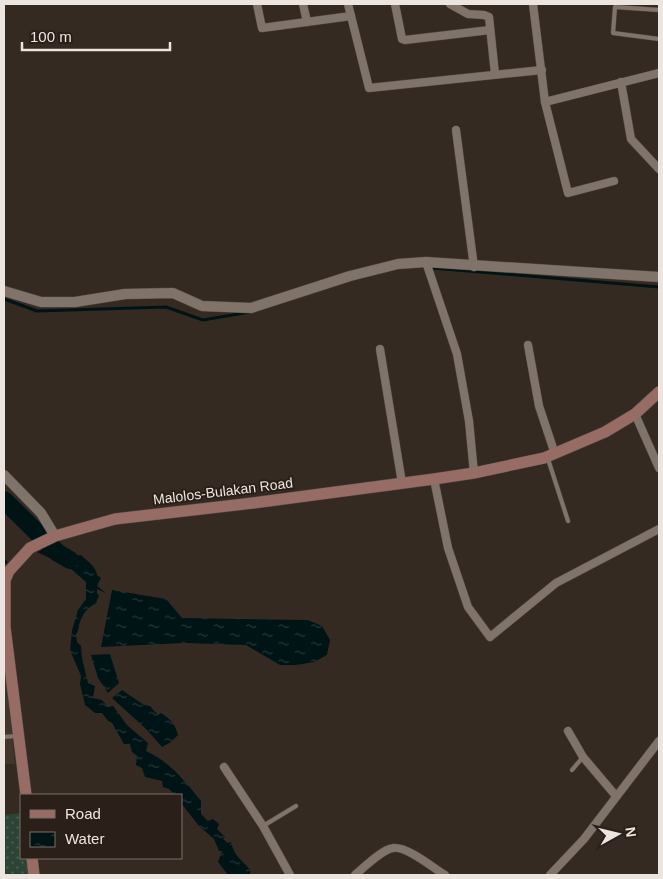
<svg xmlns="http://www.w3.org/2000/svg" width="663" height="879" font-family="Helvetica,sans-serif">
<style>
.education{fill:#433529}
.grass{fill:url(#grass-dots)}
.water{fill:url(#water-ripples)}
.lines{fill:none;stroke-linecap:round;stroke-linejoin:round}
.stream{stroke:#001416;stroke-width:3}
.river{stroke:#001416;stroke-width:18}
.service-casing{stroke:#534942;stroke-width:5}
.minor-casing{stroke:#534942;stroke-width:9}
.tertiary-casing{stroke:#534942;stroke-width:11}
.secondary-casing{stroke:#534942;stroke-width:12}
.service{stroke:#80736a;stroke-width:4}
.minor{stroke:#80736a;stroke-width:8}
.tertiary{stroke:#80736a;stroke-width:10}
.secondary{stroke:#966c65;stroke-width:11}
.labels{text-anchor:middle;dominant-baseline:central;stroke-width:4;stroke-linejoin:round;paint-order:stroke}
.street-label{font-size:14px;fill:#ece4df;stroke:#2b2019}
</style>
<defs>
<pattern id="grass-dots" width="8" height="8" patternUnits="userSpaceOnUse" patternTransform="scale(1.25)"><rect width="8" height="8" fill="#2c4436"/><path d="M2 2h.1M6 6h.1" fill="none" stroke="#4b5f53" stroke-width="1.8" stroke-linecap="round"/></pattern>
<pattern id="water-ripples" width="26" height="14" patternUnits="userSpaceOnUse" patternTransform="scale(1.25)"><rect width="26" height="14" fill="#001416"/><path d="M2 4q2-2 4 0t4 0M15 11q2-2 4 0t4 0" fill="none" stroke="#253637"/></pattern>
</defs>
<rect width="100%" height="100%" fill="#352a22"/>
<polygon class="education" points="4,657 15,764 4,764"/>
<polygon class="grass" points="21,813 21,858 27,858 29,875 4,875 4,815"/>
<g class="water">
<polygon points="4,494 11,501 13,499 33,520 42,534 32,539 4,509"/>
<path d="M53,545L62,547L65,552L73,556L81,555C87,561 96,566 97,575L101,578L97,586L106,593L97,589V593L99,596L96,603C88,608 83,613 80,622C78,627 80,629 76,634L77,642L81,646L82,658L88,683L95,686L93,698L102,700L108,707L113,706L127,725L148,743L146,751C170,762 185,781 201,801V814L208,821L213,819L219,824L217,829L225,837L223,839L228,843L231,842C235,858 242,859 251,871L249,875H228L218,862L222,851H219L214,839L199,826L181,803V795H175L169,789L163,787L162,781L145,777L142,768L136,765L137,756L132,752L130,744H124L112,723L108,721L102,713H95L85,705L80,684L81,676L70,650L72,630L78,610L86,599V582L71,569L69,563L58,562L37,552Z"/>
<polygon points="112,590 166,599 182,618 308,620 322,626 330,640 327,655 314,662 296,665 280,665 246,645 184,643 101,647"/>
<polygon points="110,654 119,683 108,693 98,678 91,655"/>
<path d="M122,690L144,705L150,706L158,715L161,713C171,719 175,724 178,735L171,742L162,747L145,728L112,698Z"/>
</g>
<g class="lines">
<g class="stream">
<polyline points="432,268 659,287"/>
<polyline points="4,299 37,311 166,307 203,320 250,312"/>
<polyline points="4,561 6,562"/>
</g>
<polyline class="river" points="4,500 58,553 70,560"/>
<g class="service-casing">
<g id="service">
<polyline points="659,10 615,7 613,33 659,39"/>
<polyline points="548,459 568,521"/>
<polyline points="4,737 16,736"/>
<polyline points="572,770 583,757"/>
<polyline points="263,826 296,806"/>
</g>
</g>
<g class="minor-casing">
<g id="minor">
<polyline points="257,4 262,28 351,16"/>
<polyline points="303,4 307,22"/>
<polyline points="348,4 369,88 542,70"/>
<polyline points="395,4 402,39 405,40 490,30"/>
<polyline points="450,4 468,14 484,15 489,17 495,74"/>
<polyline points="533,4 545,102 568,193 614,181"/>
<polyline points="621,82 631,139 659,169"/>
<polyline points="545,102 659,73"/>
<polyline points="456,130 474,267"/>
<polyline points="426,262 457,354 469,421 474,473"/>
<polyline points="528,345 539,406 555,454"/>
<polyline points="380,349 402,483"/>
<polyline points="635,414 659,468"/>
<polyline points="434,479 448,548 468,607 490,637 556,583 659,529"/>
<polyline points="568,731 583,757 616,796"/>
<polyline points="224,767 263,826 290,875"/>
<path d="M355,875C363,868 383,849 393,848C407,846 433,868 445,875"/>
<polyline points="550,875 584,839 659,741"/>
</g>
</g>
<g class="tertiary-casing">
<g id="tertiary">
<polyline points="4,291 41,302 75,302 125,294 173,293 202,306 251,308 350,276 398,264 426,262 659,277"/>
<polyline points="4,475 41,513 55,536"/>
</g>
</g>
<g class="secondary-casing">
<g id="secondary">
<polyline points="26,795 5,627 5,580 9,571 30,548 55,536 115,519 253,503 434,479 474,473 544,458 605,432 635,414 659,392"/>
<polyline points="32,858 34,875"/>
</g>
</g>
<use href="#service" class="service"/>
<use href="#minor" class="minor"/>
<use href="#tertiary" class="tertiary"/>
<use href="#secondary" class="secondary"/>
</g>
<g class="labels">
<g class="street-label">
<text transform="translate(223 491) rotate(-7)">Malolos-Bulakan Road</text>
</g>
</g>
<rect width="663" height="879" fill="none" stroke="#ece4df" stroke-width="10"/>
<rect x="20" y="794" width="162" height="65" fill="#2b2019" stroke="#786e68"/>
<rect x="30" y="810" width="25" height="8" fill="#966c65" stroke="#786e68"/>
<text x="65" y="819" font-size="15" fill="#ece4df">Road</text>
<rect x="30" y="832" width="25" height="15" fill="url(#water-ripples)" stroke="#786e68"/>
<text x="65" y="844" font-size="15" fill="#ece4df">Water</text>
<g transform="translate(618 834) rotate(82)" stroke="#2b2019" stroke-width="4" paint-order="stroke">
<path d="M0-4L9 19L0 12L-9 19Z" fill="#ece4df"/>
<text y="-8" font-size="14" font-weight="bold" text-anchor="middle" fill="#ece4df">N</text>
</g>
<path d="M22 42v8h148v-8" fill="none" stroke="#ece4df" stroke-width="2.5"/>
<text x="30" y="42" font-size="15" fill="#ece4df" stroke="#2b2019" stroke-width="4" paint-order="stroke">100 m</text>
</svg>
